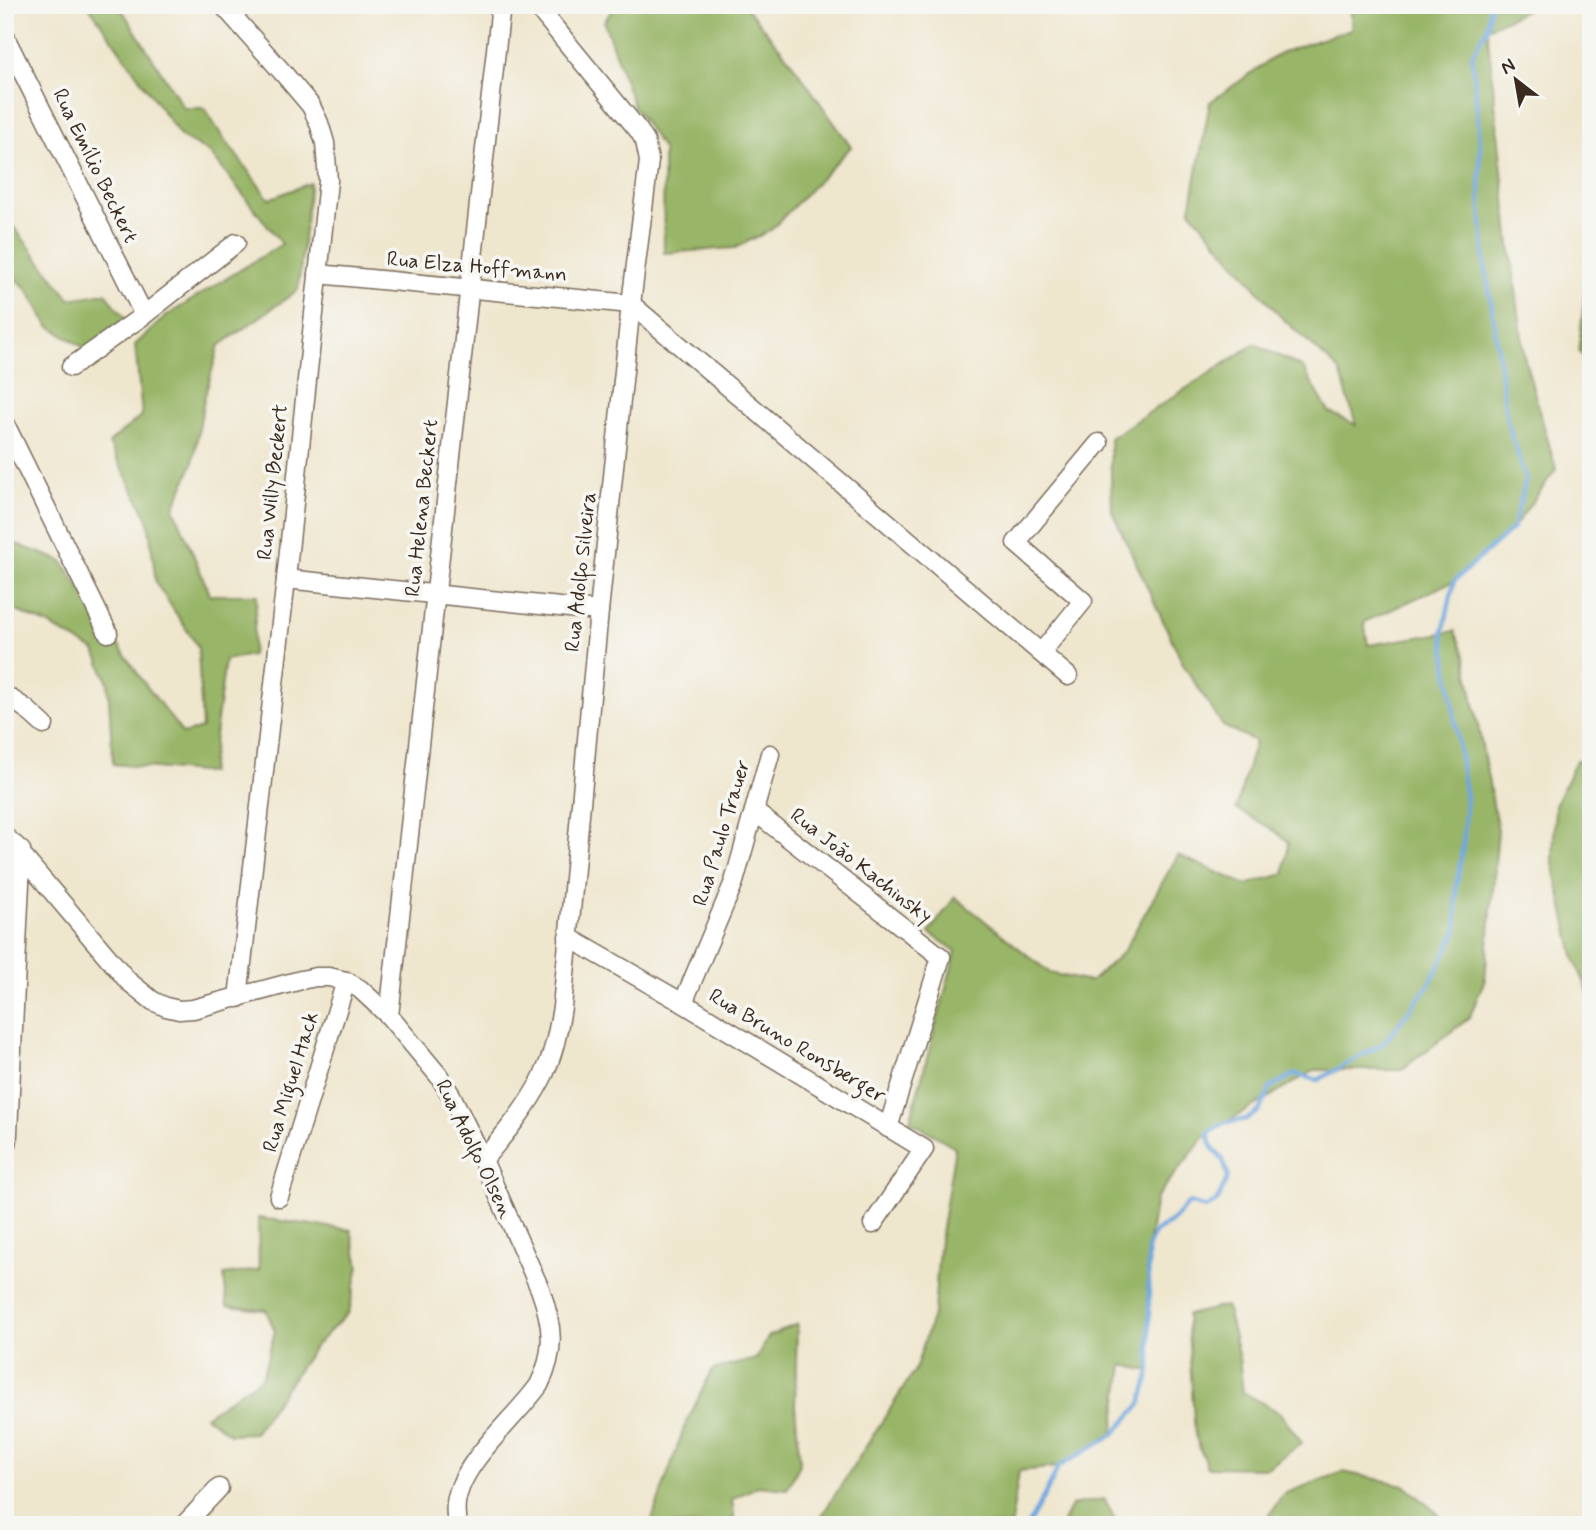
<svg xmlns="http://www.w3.org/2000/svg" width="1596" height="1530" font-family="Mynerve,sans-serif">
<style>
.forest{fill:#98b567;stroke:#6a7042;stroke-width:2}
.lines{fill:none;stroke-linecap:round;stroke-linejoin:round}
.stream{stroke:#70a7de;stroke-width:4.5}
.minor-casing{stroke:#7a6c5c;stroke-width:21}
.major-casing{stroke:#7a6c5c;stroke-width:26}
.minor{stroke:#fff;stroke-width:18}
.major{stroke:#fff;stroke-width:23}
.labels{text-anchor:middle;dominant-baseline:central;stroke-width:7;stroke-linejoin:round;paint-order:stroke}
.street-label{font-size:21px;fill:#3b2a1e;stroke:#f6f6f2}
</style>
<rect width="100%" height="100%" fill="#f6f6f2"/>
<filter id="ink" filterUnits="userSpaceOnUse"><feTurbulence type="fractalNoise" baseFrequency=".0143" numOctaves="2"/><feDisplacementMap in="SourceGraphic" scale="14" xChannelSelector="R" yChannelSelector="G"/><feConvolveMatrix kernelMatrix="1 2 1 2 8 2 1 2 1" color-interpolation-filters="sRGB"/></filter>
<filter id="wash" filterUnits="userSpaceOnUse"><feTurbulence type="fractalNoise" baseFrequency=".00686" numOctaves="4" result="noise"/><feDisplacementMap in="SourceGraphic" scale="28" xChannelSelector="R" yChannelSelector="G"/><feGaussianBlur stdDeviation="1.57" result="paint"/><feColorMatrix in="noise" values="0 0 0 0 0 0 0 0 0 0 0 0 0 0 0 0 0 1.4 0 .05"/><feComposite in="paint" operator="in"/></filter>
<g filter="url(#wash)">
<rect width="100%" height="100%" fill="#efe6ce"/>
<g class="forest">
<polygon points="88,5 119,5 184,108 204,108 220,133 269,199 310,183 298,290 219,346 204,399 193,463 174,508 210,595 257,595 252,655 225,660 210,773 113,764 108,682 95,651 45,623 5,606 5,540 62,561 142,680 183,734 202,728 198,647 156,583 148,519 109,443 142,415 135,345 166,316 282,244 210,153 181,137"/>
<polygon points="616,5 744,5 790,60 851,147 771,230 735,248 664,253 663,150 634,107 604,22"/>
<polygon points="1351,5 1538,5 1487,28 1509,237 1525,360 1556,469 1513,528 1454,581 1364,622 1368,645 1455,631 1465,656 1498,831 1485,979 1469,1018 1401,1070 1315,1070 1208,1133 1156,1198 1148,1247 1150,1371 1123,1365 1113,1435 1058,1467 1019,1471 1011,1525 819,1525 817,1523 915,1370 934,1312 939,1247 955,1147 910,1121 956,951 929,933 955,897 1050,973 1090,982 1123,952 1178,855 1246,885 1284,874 1289,842 1269,827 1236,809 1255,741 1223,726 1184,666 1112,511 1110,438 1255,344 1303,368 1329,412 1356,425 1340,371 1280,316 1190,210 1210,102 1280,53 1351,29"/>
<polygon points="5,216 70,299 106,293 130,325 91,352 49,326 27,289 5,270"/>
<polygon points="1591,226 1591,369 1579,351"/>
<polygon points="1591,754 1591,998 1575,960 1553,863 1555,805 1576,761"/>
<polygon points="258,1218 351,1230 359,1266 349,1312 315,1346 254,1433 230,1434 205,1416 262,1377 275,1331 266,1310 227,1306 224,1275 259,1270"/>
<polygon points="1226,1306 1239,1358 1243,1392 1280,1413 1302,1443 1267,1468 1207,1467 1195,1435 1187,1315"/>
<polygon points="797,1324 795,1405 800,1464 787,1489 758,1486 732,1499 735,1525 650,1525 684,1428 712,1370 756,1359 769,1336"/>
<polygon points="1343,1472 1404,1485 1451,1525 1263,1525 1283,1494"/>
<polygon points="1104,1499 1118,1525 1062,1525 1071,1505"/>
</g>
<g class="lines">
<polyline class="stream" points="1028,1525 1051,1483 1058,1467 1113,1435 1141,1404 1150,1371 1148,1247 1155,1232 1172,1221 1188,1203 1206,1208 1218,1200 1228,1176 1223,1160 1212,1147 1208,1133 1224,1123 1247,1119 1259,1111 1271,1087 1295,1074 1318,1080 1384,1043 1429,985 1457,931 1456,887 1463,846 1466,799 1443,633 1454,581 1513,528 1526,480 1507,421 1493,313 1485,266 1480,192 1480,139 1472,55 1487,28 1490,5"/>
</g>
</g>
<g filter="url(#ink)">
<g class="lines">
<g class="minor-casing">
<g id="minor">
<polyline points="223,5 284,74 311,106 319,123 325,143 328,181 286,579 238,998"/>
<polyline points="5,37 144,315"/>
<polyline points="318,274 631,304 1068,676"/>
<polyline points="71,367 144,315 236,243"/>
<polyline points="5,424 108,633"/>
<polyline points="286,579 599,611"/>
<polyline points="1041,653 1083,601 1016,543 1099,443"/>
<polyline points="5,695 25,708 44,725"/>
<polyline points="754,811 941,957 888,1128"/>
<path d="M19,852L128,981L153,1001L166,1007L179,1010L193,1009L301,980L316,977H329L346,981L360,989L389,1016L439,1076L451,1095L483,1160L540,1289C553,1325 556,1351 539,1385C515,1419 461,1462 456,1503C455,1510 456,1518 457,1525"/>
<polyline points="568,937 683,1003 924,1149 873,1224"/>
<polyline points="683,1003 734,882 770,754"/>
<polyline points="389,1016 501,5"/>
<path d="M483,1160C504,1135 526,1109 541,1080C553,1058 558,1032 562,1007L599,611L631,304L649,161L645,141L639,131L536,5"/>
<polyline points="279,1197 346,981"/>
<polyline points="184,1525 219,1488"/>
</g>
</g>
<g class="major-casing">
<polyline id="major" points="5,840 19,852 5,1142"/>
</g>
<use href="#minor" class="minor"/>
<use href="#major" class="major"/>
</g>
</g>
<g class="labels">
<g class="street-label">
<text transform="translate(95 166) rotate(64)">Rua Emílio Beckert</text>
<text transform="translate(477 267) rotate(5)">Rua Elza Hoffmann</text>
<text transform="translate(273 482) rotate(-84)">Rua Willy Beckert</text>
<text transform="translate(422 508) rotate(-84)">Rua Helena Beckert</text>
<text transform="translate(581 572) rotate(-84)">Rua Adolfo Silveira</text>
<text transform="translate(722 833) rotate(-73)">Rua Paulo Trauer</text>
<text transform="translate(861 866) rotate(38)">Rua João Kachinsky</text>
<text transform="translate(797 1046) rotate(31)">Rua Bruno Ronsberger</text>
<text transform="translate(291 1082) rotate(-73)">Rua Miguel Hack</text>
<text transform="translate(474 1149) rotate(64)">Rua Adolfo Olsen</text>
</g>
</g>
<rect width="1596" height="1530" fill="none" stroke="#f6f6f2" stroke-width="28"/>
<g transform="translate(1516 80) rotate(329)" stroke="#f6f6f2" stroke-width="5" paint-order="stroke">
<path d="M0-5L12 26L0 18L-12 26Z" fill="#3b2a1e"/>
<text y="-10" font-size="19" font-weight="bold" text-anchor="middle" fill="#3b2a1e">N</text>
</g>
</svg>
